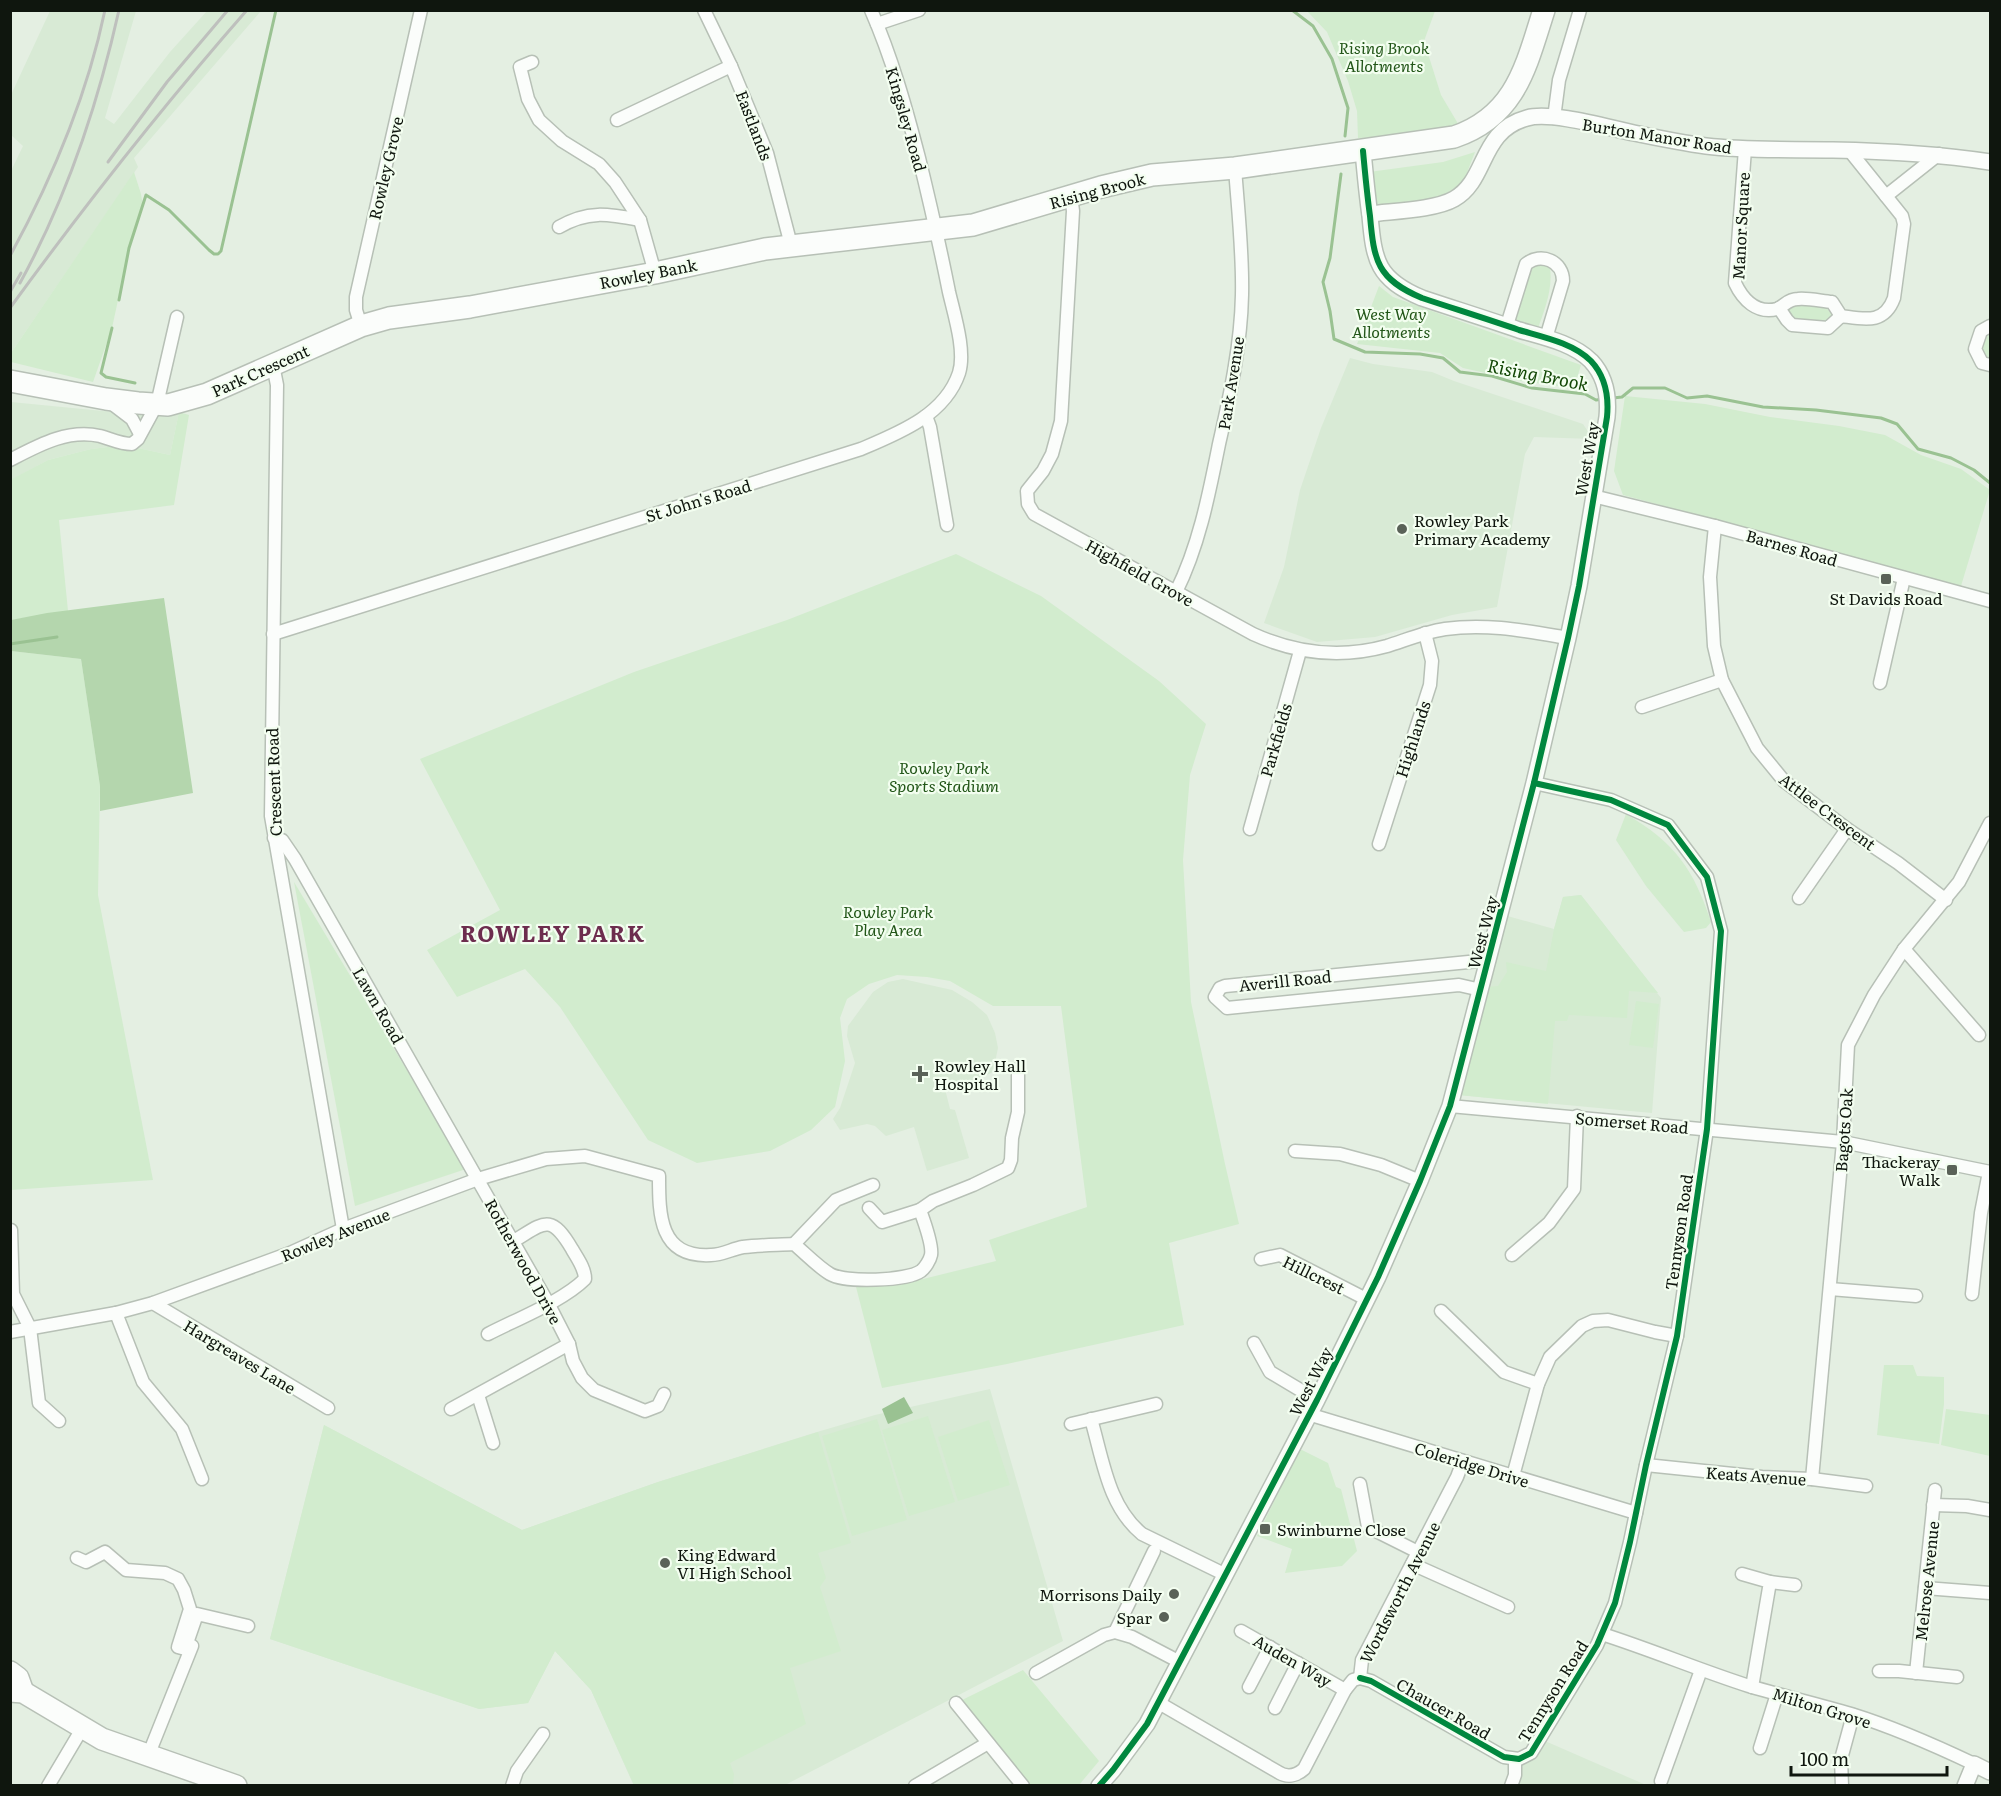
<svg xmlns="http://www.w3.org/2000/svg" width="2001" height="1796" font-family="Literata,serif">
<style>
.built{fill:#d8ead5}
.green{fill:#d2ecce}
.forest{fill:#b4d6ad}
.water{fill:#9ac292}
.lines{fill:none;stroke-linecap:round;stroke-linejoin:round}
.stream{stroke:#9ac292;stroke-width:3}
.minor-casing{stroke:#b7c0b6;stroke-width:15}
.tertiary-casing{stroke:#b7c0b6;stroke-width:18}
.trunk-casing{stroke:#b7c0b6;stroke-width:24}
.minor{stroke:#fbfdfb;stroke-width:12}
.tertiary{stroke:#fbfdfb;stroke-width:15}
.trunk{stroke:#fbfdfb;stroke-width:21}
.rail{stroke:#bec0bd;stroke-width:3}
.cycleway-casing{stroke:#f3fef0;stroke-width:10}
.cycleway{stroke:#00873e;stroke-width:6}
.poi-dot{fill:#5a6258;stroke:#f3fef0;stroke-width:2}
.labels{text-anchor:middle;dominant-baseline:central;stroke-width:4.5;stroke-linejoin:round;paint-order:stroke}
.park-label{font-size:16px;font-style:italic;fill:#225618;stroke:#f3fef0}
.street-label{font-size:16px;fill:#0f160e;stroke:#f3fef0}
.poi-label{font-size:16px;fill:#0f160e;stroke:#f3fef0;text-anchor:start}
.water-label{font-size:18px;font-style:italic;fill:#124705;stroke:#f3fef0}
.district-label{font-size:22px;font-weight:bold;letter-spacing:1.5px;fill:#6d2d4e;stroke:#f3fef0}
</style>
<rect width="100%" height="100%" fill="#e4efe2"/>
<g class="built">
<polygon points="50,11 136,11 105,118 114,124 170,52 207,11 261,11 134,158 138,167 11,353 11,171 23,146 11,135 10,97"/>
<polygon points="1350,358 1373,364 1432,372 1454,381 1583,424 1593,439 1534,437 1525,454 1497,607 1452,615 1375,637 1317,642 1264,623 1284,567 1300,490 1321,428"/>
<polygon points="11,402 154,416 179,412 170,455 124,445 91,449 48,460 11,480"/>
<polygon points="1581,895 1661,998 1652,1113 1459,1095 1504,915 1554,929 1563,897"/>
<polygon points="903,979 952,990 972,1002 987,1015 995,1033 998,1048 993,1072 970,1083 956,1082 942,1077 950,1109 955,1110 969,1158 927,1171 914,1127 886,1136 875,1126 867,1124 840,1130 833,1119 840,1108 855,1063 847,1036 848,1026 873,992 888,982"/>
<polygon points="990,1389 1063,1641 785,1785 634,1786 591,1690 555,1651 528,1703 479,1709 270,1639 324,1425 522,1530 658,1482 817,1432 875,1415"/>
<polygon points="1545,1741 1646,1785 1508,1786 1515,1759"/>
</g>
<g class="green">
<polygon points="1307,11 1435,11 1424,41 1441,95 1460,127 1390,137 1358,138 1357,111 1348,81 1327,32"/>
<polygon points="1475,152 1463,183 1440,197 1421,202 1373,205 1369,172 1443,162"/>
<polygon points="134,172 141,194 143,206 129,249 112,328 93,382 11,362 11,353"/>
<path d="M1533,263L1545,264L1550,268C1553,290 1544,311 1537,331L1514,322Z"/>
<polygon points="1379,286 1393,297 1581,365 1574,388 1521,381 1463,368 1440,353 1357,344"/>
<polygon points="1800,303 1826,307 1832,315 1829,323 1796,321 1786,311 1790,306"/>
<polygon points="1990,331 1990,358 1985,356 1982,346 1985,335"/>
<polygon points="1625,396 1705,404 1770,417 1839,426 1885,435 1921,455 1961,469 1990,490 1961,586 1623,495 1614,471"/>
<polygon points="179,412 189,415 174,505 59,520 68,611 11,620 10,480 48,460 91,449 124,445 170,455"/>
<polygon points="956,554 1041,596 1159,681 1206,724 1190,775 1183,860 1191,1002 1225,1164 1239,1224 1169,1243 1184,1325 1007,1364 882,1388 855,1283 923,1279 996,1261 989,1240 1087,1207 1061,1006 993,1006 950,981 927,977 897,975 869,984 847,999 840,1018 845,1061 835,1107 811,1130 770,1151 697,1163 648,1140 560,1007 525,969 457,997 427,950 500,910 420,759 634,672 787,620"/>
<polygon points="11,651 81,659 100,786 98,895 153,1180 11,1190"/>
<path d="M1626,814C1675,843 1693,868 1711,922L1706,928L1684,932L1646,886L1616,840Z"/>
<polygon points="294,882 466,1169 355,1206"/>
<polygon points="1581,895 1658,993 1629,991 1627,1018 1569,1015 1567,1021 1555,1021 1548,1104 1459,1095 1486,987 1498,986 1507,972 1506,962 1546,971 1554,929 1563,897"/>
<polygon points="1636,1001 1659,1004 1653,1048 1629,1045"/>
<polygon points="1884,1365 1913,1365 1917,1376 1944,1377 1944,1404 1939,1444 1877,1435"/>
<polygon points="1946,1409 1990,1415 1990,1456 1941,1445"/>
<polygon points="928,1416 955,1502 909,1516 882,1430"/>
<polygon points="877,1419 907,1520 852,1536 822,1436"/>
<polygon points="989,1420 1010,1485 958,1501 938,1437"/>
<polygon points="324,1425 522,1530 658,1482 818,1432 851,1543 818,1553 826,1578 820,1587 841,1651 790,1668 806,1724 730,1763 734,1774 733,1785 634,1785 591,1690 555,1651 528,1703 479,1709 270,1639"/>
<polygon points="1300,1449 1328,1463 1336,1487 1341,1489 1357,1551 1342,1566 1285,1573 1292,1549 1257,1536"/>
<polygon points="1023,1670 1099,1761 1079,1785 1031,1785 956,1703"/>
</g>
<polygon class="forest" points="164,598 193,793 100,811 100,786 81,659 11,651 11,620 47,613"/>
<polygon class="water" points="904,1397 913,1413 888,1424 882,1409"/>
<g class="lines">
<g class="stream">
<polyline points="1292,10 1313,26 1332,59 1348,108 1345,136"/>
<polyline points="1341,174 1330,258 1323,282 1330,311 1334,339 1365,352 1420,354 1443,358 1460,372 1492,376 1532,388 1585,394 1596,400 1604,399"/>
<polyline points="119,300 129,248 146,195 169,210 209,250 214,254 218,254 221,251 276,10"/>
<polyline points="112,328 101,373 106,377 135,383"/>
<polyline points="1613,398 1622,397 1633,388 1665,388 1687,398 1707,396 1763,407 1816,410 1881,418 1897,424 1918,449 1951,458 1974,470 1990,483"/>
<polyline points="10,644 57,637"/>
</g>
<g class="minor-casing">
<g id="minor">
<polyline points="704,10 731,66 767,153 791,245"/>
<polyline points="877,24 919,10"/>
<polyline points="532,62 520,67 528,99 539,120 562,141 599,164 615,182 640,220 655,273"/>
<polyline points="1554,118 1559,80 1580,10"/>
<polyline points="617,120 731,66"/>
<path d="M1745,149L1735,283C1743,300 1757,314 1777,309C1785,306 1787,299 1798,299C1808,298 1821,301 1832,302L1841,316C1864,319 1884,325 1894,298L1904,224L1902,216L1849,150"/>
<path d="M1071,196L1073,211L1061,421L1052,454L1043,471L1027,491L1028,504L1034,514L1253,634C1297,654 1340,659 1387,646C1406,640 1425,632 1445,629C1487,623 1526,631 1568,638"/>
<polyline points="1886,196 1939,154"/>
<path d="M559,227C588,210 608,214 640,220"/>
<polyline points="1779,308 1787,320 1792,325 1828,328 1841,316"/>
<path d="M1507,325L1526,264C1541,252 1563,261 1563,281L1546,338"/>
<polyline points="361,326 356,310 356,297 421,10"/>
<polyline points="1990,326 1981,331 1975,349 1982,363 1990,365"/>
<polyline points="273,365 277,385 271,816 343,1229"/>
<polyline points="111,403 132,419 140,434"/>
<polyline points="926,416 930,427 947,525"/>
<path d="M10,460C39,445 67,429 100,436C111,439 120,444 132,444L138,439L157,404L177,317"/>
<polyline points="1593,496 1715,526 1990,601"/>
<polyline points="1715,526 1710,577 1714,646 1722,680 1757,748 1784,781 1847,829 1898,863 1946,900"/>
<path d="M1176,592C1199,546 1209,494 1219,444C1230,396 1241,345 1242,295C1243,253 1238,210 1235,168"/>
<path d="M273,634L861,449C899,433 945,415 959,373C966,351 954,314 949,292C940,247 930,203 919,158C906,108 892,58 871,10"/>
<polyline points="1880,683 1904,578"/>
<polyline points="1642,707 1722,680"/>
<polyline points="1250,829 1300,651"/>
<polyline points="274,838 282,840 295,859 548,1303 569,1344 573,1361 582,1378 594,1390 645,1411 658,1406 664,1394"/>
<polyline points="1379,844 1430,685 1432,661 1425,633"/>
<polyline points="1799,898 1847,829"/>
<polyline points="1904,949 1979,1035"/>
<polyline points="1481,990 1459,985 1227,1008 1215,997 1220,988 1225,986 1489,960"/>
<polyline points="1450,1106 1843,1142 1990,1172"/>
<polyline points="1295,1151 1340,1154 1381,1165 1420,1181"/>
<polyline points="920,1210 933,1201 973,1185 1008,1168 1011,1160 1012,1138 1018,1112 1018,1069"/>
<polyline points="11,1230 13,1294 30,1328 39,1403 59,1421"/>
<polyline points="794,1244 836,1200 873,1185"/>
<polyline points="1512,1255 1549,1223 1574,1189 1577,1116"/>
<polyline points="1261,1259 1280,1255 1366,1299"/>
<polyline points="1830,1289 1916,1296"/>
<polyline points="1972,1294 1981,1213 1989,1172"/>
<polyline points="153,1303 328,1408"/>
<polyline points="1441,1311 1504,1372 1538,1384"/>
<polyline points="116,1313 143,1382 182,1429 202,1479"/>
<path d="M10,1332L116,1313L153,1303L290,1253L343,1229L478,1179L546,1159L585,1156L659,1176C659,1215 659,1258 711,1255C722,1255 732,1249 743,1247C760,1245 777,1245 794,1244C806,1254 817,1266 830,1274C845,1283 907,1281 921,1271C925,1268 930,1260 931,1255C933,1245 924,1221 920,1210L882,1222L869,1208"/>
<path d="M488,1334C517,1319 563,1301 585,1279C585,1268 577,1258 572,1249C550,1212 544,1223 512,1242"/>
<polyline points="1254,1343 1270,1372 1317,1400"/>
<polyline points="478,1395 493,1443"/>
<polyline points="451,1409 569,1344"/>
<polyline points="1308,1414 1636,1513"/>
<path d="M1091,1419C1103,1460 1108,1506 1142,1534L1224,1574"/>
<polyline points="1071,1424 1156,1404"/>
<polyline points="1646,1465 1762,1477 1812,1479 1866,1486"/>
<polyline points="1513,1476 1538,1384 1550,1357 1582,1326 1593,1321 1608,1320 1655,1332 1677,1336"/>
<polyline points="1812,1479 1843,1142 1848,1045 1874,995 1904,949 1959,882 1990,823"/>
<polyline points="1360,1484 1368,1527 1418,1552"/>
<polyline points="1933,1505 1967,1506 1990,1510"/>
<polyline points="77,1558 86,1562 105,1552 126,1570 165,1573 178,1579 184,1590 190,1609 178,1647 189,1650"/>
<polyline points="1412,1564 1508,1607"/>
<polyline points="1742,1574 1770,1582 1752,1687"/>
<polyline points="1770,1582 1795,1585"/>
<polyline points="1925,1588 1990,1593"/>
<polyline points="1241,1631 1345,1690"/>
<polyline points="1115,1632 1154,1551"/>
<path d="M1602,1634C1652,1650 1699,1670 1749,1686C1783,1696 1817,1704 1851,1714C1893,1727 1934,1745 1974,1764"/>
<polyline points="1879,1671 1899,1671 1957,1677"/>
<polyline points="1036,1673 1104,1635 1115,1632 1132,1637 1180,1662"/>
<polyline points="1916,1673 1935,1490"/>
<polyline points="1360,1678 1371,1681 1504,1757 1519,1759 1531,1753 1597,1645 1615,1603 1630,1542 1646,1465 1677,1336 1707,1129 1721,931 1707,877 1668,825 1611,800 1534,783"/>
<polyline points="1360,1678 1362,1660 1457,1477 1463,1461"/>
<polyline points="1249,1687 1270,1647"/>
<polyline points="956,1703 1023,1786"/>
<path d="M1159,1703L1278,1772C1287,1778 1296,1776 1304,1769L1345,1690L1353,1680L1360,1678"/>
<polyline points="1275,1708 1298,1663"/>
<polyline points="1760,1748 1777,1694"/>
<polyline points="148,1756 192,1646 187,1643 197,1614 248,1626"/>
<polyline points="1661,1781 1701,1670"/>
<polyline points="48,1786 83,1727"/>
<polyline points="512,1786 517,1771 543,1734"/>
<polyline points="915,1786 988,1743"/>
<polyline points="1511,1786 1515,1775 1515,1759"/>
<polyline points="1842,1786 1841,1759 1853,1715"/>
</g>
</g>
<g class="tertiary-casing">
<g id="tertiary">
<path d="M1370,214C1392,211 1435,210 1454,199C1488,180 1479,131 1527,118C1551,111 1609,128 1634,133C1658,138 1682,143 1706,146C1748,151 1791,149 1833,150C1886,151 1938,154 1990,162"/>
<path d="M1099,1786L1113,1770L1147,1724L1317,1400L1378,1277L1420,1181L1450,1106L1534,783L1568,638L1579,586L1607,417C1609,396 1606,377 1591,361C1573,343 1543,337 1519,330C1487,319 1455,309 1422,298C1377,279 1374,261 1370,216C1367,194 1365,173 1363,151"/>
<polyline points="1965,1786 1974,1764 1990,1772"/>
</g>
</g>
<g class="trunk-casing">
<g id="trunk">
<path d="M10,381L106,399L138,403L168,405L207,394L361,326L389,318L470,307L655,273L765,249L973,225L1101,187L1152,175L1235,168L1454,137C1516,116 1526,66 1544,10"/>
<polyline points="10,1672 18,1678 23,1692"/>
<polyline points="10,1691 23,1692 102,1739 236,1786"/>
</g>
</g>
<use href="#minor" class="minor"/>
<use href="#tertiary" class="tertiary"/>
<use href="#trunk" class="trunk"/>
<g class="rail">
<polyline points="108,162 167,82 228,10"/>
<path d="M10,256C52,179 87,96 105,10"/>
<path d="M20,283C66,199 98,104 119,10"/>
<polyline points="10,292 21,273"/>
<path d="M10,308C85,205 163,106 247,10"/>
</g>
<g class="cycleway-casing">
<g id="cycleway">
<polyline points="1360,1678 1371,1681 1504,1757 1519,1759 1531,1753 1597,1645 1615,1603 1630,1542 1646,1465 1677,1336 1707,1129 1721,931 1707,877 1668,825 1611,800 1534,783"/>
<path d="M1099,1786L1113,1770L1147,1724L1317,1400L1378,1277L1420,1181L1450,1106L1534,783L1568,638L1579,586L1607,417C1609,396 1606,377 1591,361C1573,343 1543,337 1519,330C1487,319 1455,309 1422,298C1377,279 1374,261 1370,216C1367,194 1365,173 1363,151"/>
</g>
</g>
<use href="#cycleway" class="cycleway"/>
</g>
<g class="poi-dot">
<circle cx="1402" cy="529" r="6"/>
<rect x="1880" y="573" width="12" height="12" rx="3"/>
<path d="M917 1065h6v6h6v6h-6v6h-6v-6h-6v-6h6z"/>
<rect x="1946" y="1164" width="12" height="12" rx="3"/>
<rect x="1259" y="1523" width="12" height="12" rx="3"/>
<circle cx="665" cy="1563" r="6"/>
<circle cx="1174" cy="1594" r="6"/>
<circle cx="1164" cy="1617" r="6"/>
</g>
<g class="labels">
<g class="park-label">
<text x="1384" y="47">Rising Brook<tspan x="1384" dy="18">Allotments</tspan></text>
<text x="1391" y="313">West Way<tspan x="1391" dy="18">Allotments</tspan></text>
<text x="944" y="767">Rowley Park<tspan x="944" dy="18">Sports Stadium</tspan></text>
<text x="888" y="911">Rowley Park<tspan x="888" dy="18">Play Area</tspan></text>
</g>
<g class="street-label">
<text transform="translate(907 119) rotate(74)">Kingsley Road</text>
<text transform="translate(755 125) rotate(69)">Eastlands</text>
<text transform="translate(1657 135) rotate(9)">Burton Manor Road</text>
<text transform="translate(385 168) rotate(-77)">Rowley Grove</text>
<text transform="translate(1097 190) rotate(-15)">Rising Brook</text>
<text transform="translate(1740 226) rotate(-87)">Manor Square</text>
<text transform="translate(648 273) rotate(-11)">Rowley Bank</text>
<text transform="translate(260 370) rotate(-24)">Park Crescent</text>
<text transform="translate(1230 383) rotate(-81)">Park Avenue</text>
<text transform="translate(1586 459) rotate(-80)">West Way</text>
<text transform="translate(698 500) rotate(-17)">St John's Road</text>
<text transform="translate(1792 547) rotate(16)">Barnes Road</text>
<text transform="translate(1140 572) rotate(29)">Highfield Grove</text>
<text transform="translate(1412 739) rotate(-72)">Highlands</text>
<text transform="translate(1275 740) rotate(-74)">Parkfields</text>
<text transform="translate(273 782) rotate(-92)">Crescent Road</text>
<text transform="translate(1828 811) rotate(37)">Attlee Crescent</text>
<text transform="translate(1482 932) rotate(-75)">West Way</text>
<text transform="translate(1285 980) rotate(-6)">Averill Road</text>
<text transform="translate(379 1005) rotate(60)">Lawn Road</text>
<text transform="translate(1632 1122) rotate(5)">Somerset Road</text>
<text transform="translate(1843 1130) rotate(-86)">Bagots Oak</text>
<text transform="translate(1678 1232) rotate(-82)">Tennyson Road</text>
<text transform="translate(335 1234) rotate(-22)">Rowley Avenue</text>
<text transform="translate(524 1261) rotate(61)">Rotherwood Drive</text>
<text transform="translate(1314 1274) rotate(26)">Hillcrest</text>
<text transform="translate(240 1356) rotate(31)">Hargreaves Lane</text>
<text transform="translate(1310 1381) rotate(-63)">West Way</text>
<text transform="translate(1472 1464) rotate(17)">Coleridge Drive</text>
<text transform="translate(1756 1475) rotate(4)">Keats Avenue</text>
<text transform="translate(1926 1581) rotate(-84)">Melrose Avenue</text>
<text transform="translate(1399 1592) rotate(-63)">Wordsworth Avenue</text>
<text transform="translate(1293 1660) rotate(30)">Auden Way</text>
<text transform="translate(1552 1691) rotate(-58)">Tennyson Road</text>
<text transform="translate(1822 1707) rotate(17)">Milton Grove</text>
<text transform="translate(1444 1708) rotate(30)">Chaucer Road</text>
</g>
<g class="poi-label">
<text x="1414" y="520">Rowley Park<tspan x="1414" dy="18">Primary Academy</tspan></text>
<text x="1886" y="598" text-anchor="middle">St Davids Road</text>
<text x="934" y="1065">Rowley Hall<tspan x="934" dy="18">Hospital</tspan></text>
<text x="1940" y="1161" text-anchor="end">Thackeray<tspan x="1940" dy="18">Walk</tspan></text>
<text x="1277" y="1529">Swinburne Close</text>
<text x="677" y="1554">King Edward<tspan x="677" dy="18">VI High School</tspan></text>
<text x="1162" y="1594" text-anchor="end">Morrisons Daily</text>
<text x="1152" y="1617" text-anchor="end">Spar</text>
</g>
<g class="water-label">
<text transform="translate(1538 374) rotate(11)">Rising Brook</text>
</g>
<g class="district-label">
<text x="553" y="932">ROWLEY PARK</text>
</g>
</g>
<rect width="2001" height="1796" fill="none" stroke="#0f160e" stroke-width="24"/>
<path d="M1791 1766v9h156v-9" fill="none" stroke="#0f160e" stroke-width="3"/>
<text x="1800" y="1766" font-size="18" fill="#0f160e" stroke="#f3fef0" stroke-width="4.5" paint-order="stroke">100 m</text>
</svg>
